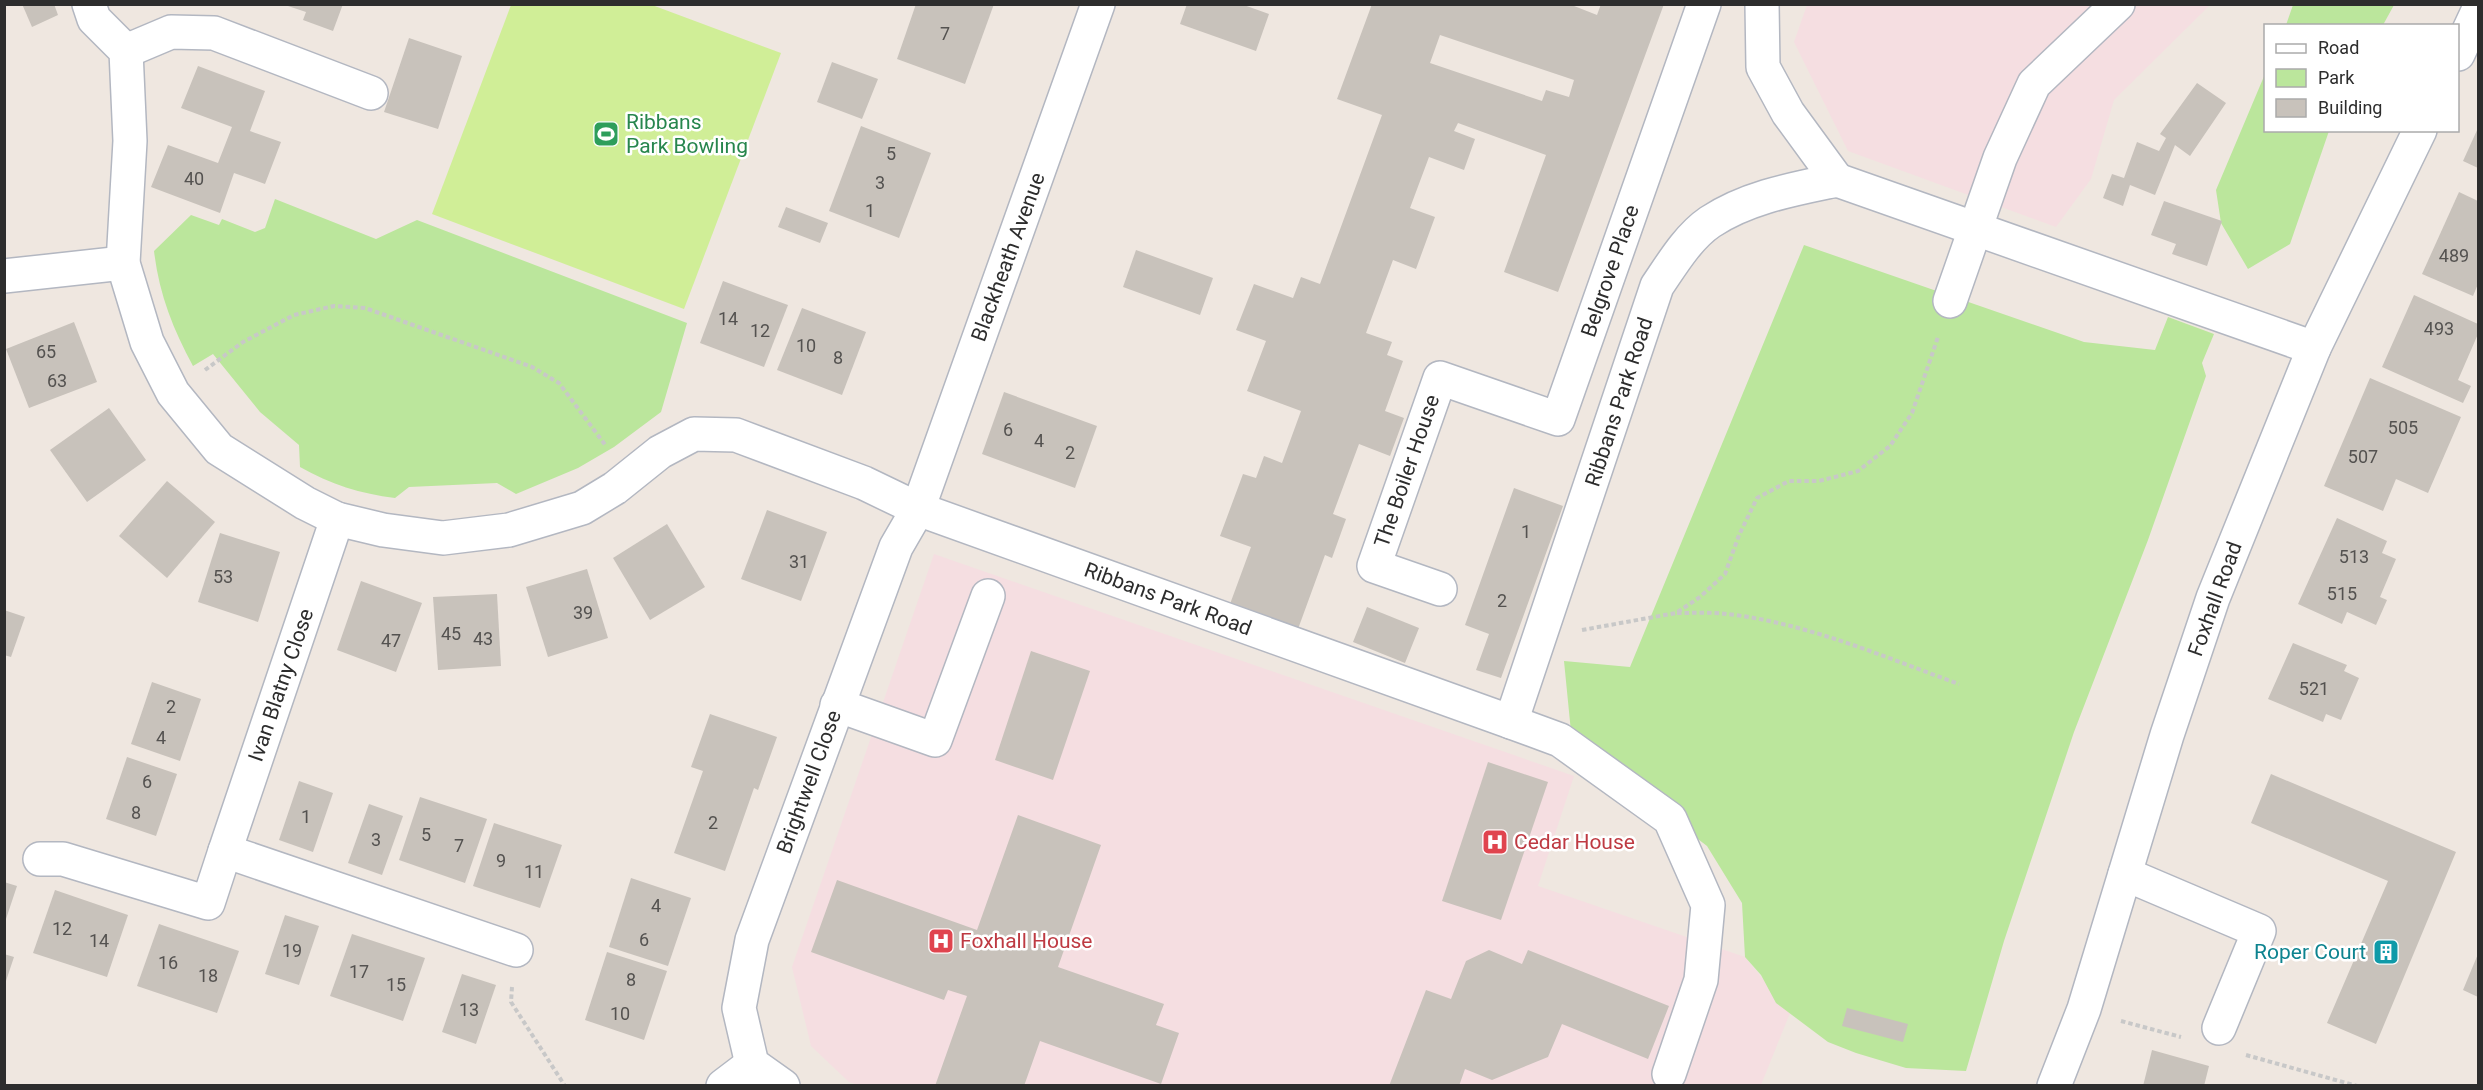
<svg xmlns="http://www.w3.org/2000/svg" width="2483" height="1090" font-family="Roboto,sans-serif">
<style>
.medical{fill:#f5dee1}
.green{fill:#bbe69c}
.pitch{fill:#d0ee97}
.building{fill:#c8c2bb;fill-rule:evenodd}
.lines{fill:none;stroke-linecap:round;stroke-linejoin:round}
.minor-casing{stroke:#b3b7c1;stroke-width:36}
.path{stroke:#c8c8c8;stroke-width:4;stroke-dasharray:4.5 3;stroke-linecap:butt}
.minor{stroke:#fff;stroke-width:33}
.labels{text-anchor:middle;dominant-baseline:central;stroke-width:5;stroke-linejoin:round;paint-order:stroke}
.number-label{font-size:18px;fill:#545250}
.leisure-label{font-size:21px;fill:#27864d;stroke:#fff;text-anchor:start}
.street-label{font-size:21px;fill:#2d2d2d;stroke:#fff}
.health-label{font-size:21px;fill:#be3a42;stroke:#fff;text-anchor:start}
.culture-label{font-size:21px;fill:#0d838f;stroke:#fff;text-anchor:end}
</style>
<rect width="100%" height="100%" fill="#efe7e0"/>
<g class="medical">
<polygon points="1807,5 2210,5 2114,100 2091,179 2056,227 1848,151 1794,42"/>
<polygon points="934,554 1574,776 1538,886 1745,957 1790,1013 1761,1085 858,1085 849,1082 811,1046 792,967"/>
</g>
<g class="green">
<polygon points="2293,5 2293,4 2394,5 2383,25 2286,25"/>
<polygon points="2265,74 2266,130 2329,131 2290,244 2248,269 2221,223 2216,190"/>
<path d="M275,199L376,239L417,220L687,323L661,412L614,447L578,468L516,494L497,483L409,487L395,498C361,494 330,484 300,467L299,445L260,412L213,354L193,366C173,329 159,294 154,251L191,215L219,225L222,219L255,232L265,228Z"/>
<polygon points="1804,245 2084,342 2155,350 2168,317 2214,334 2202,363 2206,376 2148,540 2074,732 2004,941 1966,1071 1906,1068 1856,1053 1828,1042 1776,1003 1761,975 1745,957 1742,903 1707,846 1572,742 1564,661 1630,667"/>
</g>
<polygon class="pitch" points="511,5 652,5 781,53 684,309 432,214"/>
<g class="building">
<polygon points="22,4 54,4 58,15 32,27"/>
<polygon points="343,4 333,31 303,20 306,12 285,5"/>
<polygon points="916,4 994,4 965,84 897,59"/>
<polygon points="1187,4 1241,4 1269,14 1256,51 1180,24"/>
<path d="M1372,4H1569L1597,15L1601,4H1664L1558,292L1504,272L1546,155L1458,123L1454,131L1475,139L1464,170L1429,157L1410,208L1435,217L1416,269L1393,260L1366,333L1392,342L1387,355L1403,361L1385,411L1404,418L1390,456L1359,444L1333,514L1346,519L1332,558L1325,555L1298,629L1230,604L1251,547L1220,536L1243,474L1256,478L1264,456L1282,463L1301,411L1247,391L1266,341L1236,330L1254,284L1293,298L1301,277L1320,284L1382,115L1337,99ZM1440,35L1574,80L1569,97L1546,90L1542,101L1430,63Z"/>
<polygon points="409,38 462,56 438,129 384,112"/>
<polygon points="832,62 878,79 862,119 817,102"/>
<polygon points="198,66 265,91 250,131 281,142 265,184 234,173 220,213 151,187 168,145 218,163 232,127 181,108"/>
<polygon points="2197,83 2226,103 2190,156 2175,145 2155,195 2130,185 2123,206 2103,198 2112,174 2124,178 2137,142 2159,151 2166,138 2160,134"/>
<polygon points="861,126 931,153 899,238 829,211"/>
<polygon points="2478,128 2478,168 2463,161"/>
<polygon points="2459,192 2478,201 2478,284 2473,296 2422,274"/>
<polygon points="2164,201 2222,221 2207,266 2172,254 2176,244 2151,235"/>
<polygon points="786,207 828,223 820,243 778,227"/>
<polygon points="1136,250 1213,278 1200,315 1123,287"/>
<polygon points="723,281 788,305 764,367 700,343"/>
<polygon points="2414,295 2478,324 2478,334 2458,380 2471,386 2463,403 2382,367"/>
<polygon points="802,308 866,332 842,395 777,370"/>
<polygon points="74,322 97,382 29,408 6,349"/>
<polygon points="2370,378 2461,417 2428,493 2396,479 2383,511 2324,486"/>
<polygon points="1004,392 1097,426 1075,488 982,454"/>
<polygon points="109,408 146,460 87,502 50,450"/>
<polygon points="167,481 215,522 167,578 119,536"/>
<polygon points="1514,488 1563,506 1501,678 1476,670 1489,634 1465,625"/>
<polygon points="767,510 827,532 801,601 741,579"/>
<polygon points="2337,518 2387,541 2382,553 2396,559 2380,597 2387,600 2376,625 2347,612 2342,624 2298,604"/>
<polygon points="667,524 705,587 650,620 613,558"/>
<polygon points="220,533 280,552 258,622 198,602"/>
<polygon points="587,569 608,638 548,657 526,587"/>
<polygon points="361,581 422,603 396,672 337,650"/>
<polygon points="497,594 501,666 438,670 433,597"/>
<polygon points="1367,607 1419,628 1405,663 1353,642"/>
<polygon points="4,610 25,617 11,657 4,655"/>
<polygon points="2293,643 2347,665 2344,671 2359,678 2341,720 2326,714 2323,722 2268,699"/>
<polygon points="1031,651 1090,671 1053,780 995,760"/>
<polygon points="152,682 201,699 180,761 131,744"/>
<polygon points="710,714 777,737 758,790 754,788 725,871 674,853 703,771 691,767"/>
<polygon points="127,757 177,774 156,836 106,819"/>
<polygon points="1488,762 1548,782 1501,920 1442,901"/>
<polygon points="2271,774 2456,852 2376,1044 2327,1023 2388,881 2251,823"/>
<polygon points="299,781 333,793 313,852 279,840"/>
<polygon points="420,797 487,819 465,883 399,860"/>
<polygon points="369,804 403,816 382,875 348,863"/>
<polygon points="1018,815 1101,845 1058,967 1164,1004 1156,1025 1179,1033 1161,1084 1040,1041 1024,1086 935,1086 967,996 948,990 944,1000 811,952 837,880 977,930"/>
<polygon points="494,823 562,845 540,908 473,886"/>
<polygon points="631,878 691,898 668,966 609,947"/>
<polygon points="4,882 17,886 5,922 4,922"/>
<polygon points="55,890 128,915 107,977 33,953"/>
<polygon points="285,915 319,926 299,985 265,974"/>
<polygon points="159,924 239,951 217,1013 137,986"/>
<polygon points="352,934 425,958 403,1021 330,996"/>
<polygon points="1489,950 1522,964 1528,950 1669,1006 1648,1059 1562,1024 1548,1057 1492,1080 1465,1069 1459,1086 1389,1086 1426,990 1451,999 1466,961"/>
<polygon points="607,952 667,971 644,1040 585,1020"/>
<polygon points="4,954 14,957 5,984 4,984"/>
<polygon points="2478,954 2478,997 2463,990"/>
<polygon points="462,974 496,985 476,1044 442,1032"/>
<polygon points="1847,1008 1908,1024 1903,1042 1842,1026"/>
<polygon points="2152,1050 2209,1066 2204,1086 2143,1086"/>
</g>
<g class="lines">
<g class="minor-casing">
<g id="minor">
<path d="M89,4L94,19L126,51L130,141L123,263L147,342L173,393L219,449L305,503L337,519L383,530L443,538L509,530L582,508L615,488L660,452L694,434L736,435L864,483L918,509L1511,722L1657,286C1672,264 1688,237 1710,222C1748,197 1794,189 1837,180"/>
<polyline points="1762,4 1763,67 1788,113 1837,180"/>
<polyline points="126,51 171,32 214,33 371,93"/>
<polyline points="2458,54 2478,11"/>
<polyline points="1837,180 2314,348"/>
<polyline points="4,276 123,263"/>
<polyline points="1950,301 2000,158 2034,84 2118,4"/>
<polyline points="337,519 225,851 516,950"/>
<polyline points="1440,589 1374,566 1440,378 1558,419 1704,4"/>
<polyline points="837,705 935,740 988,596"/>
<polyline points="1511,722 1560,740 1670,819 1708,905 1701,980 1669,1074"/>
<polyline points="40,859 63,859 208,903 225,851"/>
<polyline points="2125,874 2259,931 2219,1028"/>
<polyline points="723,1086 752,1064"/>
<polyline points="783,1086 752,1064 739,1008 752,940 896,547 918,509 1098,4"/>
<polyline points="2054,1086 2084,1009 2167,735 2213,598 2314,348 2420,130"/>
</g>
</g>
<g class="path">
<polyline points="205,370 243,342 294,315 334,306 365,308 532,367 559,383 606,446"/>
<path d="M1677,613C1694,613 1711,612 1727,614C1807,623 1884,657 1959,684"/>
<polyline points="1582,630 1676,613 1700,597 1725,574 1739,535 1757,498 1789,481 1819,481 1858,471 1890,446 1912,413 1938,337"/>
<polyline points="512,987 511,1002 565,1086"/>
<polyline points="2121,1021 2181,1037"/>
<polyline points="2246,1055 2357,1086"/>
</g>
<use href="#minor" class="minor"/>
</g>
<defs>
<g id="stadium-square" transform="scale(1.35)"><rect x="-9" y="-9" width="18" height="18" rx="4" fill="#2e9e5b" stroke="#fff"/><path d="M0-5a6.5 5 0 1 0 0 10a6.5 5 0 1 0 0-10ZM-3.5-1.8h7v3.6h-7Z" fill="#fff"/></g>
<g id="hospital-square" transform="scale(1.35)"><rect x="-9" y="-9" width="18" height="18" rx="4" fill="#e0444e" stroke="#fff"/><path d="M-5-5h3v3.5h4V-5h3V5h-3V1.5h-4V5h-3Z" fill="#fff"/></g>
<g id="building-square" transform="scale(1.35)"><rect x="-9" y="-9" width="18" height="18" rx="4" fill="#0f9aa8" stroke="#fff"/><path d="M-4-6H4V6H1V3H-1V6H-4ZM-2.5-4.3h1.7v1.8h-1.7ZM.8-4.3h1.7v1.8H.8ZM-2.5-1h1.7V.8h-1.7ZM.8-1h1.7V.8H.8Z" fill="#fff"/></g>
</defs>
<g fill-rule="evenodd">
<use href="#stadium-square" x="606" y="134"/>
<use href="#hospital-square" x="1495" y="842"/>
<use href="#hospital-square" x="941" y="941"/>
<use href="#building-square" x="2386" y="952"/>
</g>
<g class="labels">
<g class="number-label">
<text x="945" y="33">7</text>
<text x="891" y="153">5</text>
<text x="194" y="178">40</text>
<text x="880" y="182">3</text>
<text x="870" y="210">1</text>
<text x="2454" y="255">489</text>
<text x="728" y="318">14</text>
<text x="2439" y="328">493</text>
<text x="760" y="330">12</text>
<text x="806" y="345">10</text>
<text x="46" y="351">65</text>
<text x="838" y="357">8</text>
<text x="57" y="380">63</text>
<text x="2403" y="427">505</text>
<text x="1008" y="429">6</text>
<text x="1039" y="440">4</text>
<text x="1070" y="452">2</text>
<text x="2363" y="456">507</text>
<text x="1526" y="531">1</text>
<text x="2354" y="556">513</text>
<text x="799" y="561">31</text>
<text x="223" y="576">53</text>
<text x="2342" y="593">515</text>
<text x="1502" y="600">2</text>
<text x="583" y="612">39</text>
<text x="451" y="633">45</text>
<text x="483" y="638">43</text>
<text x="391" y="640">47</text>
<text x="2314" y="688">521</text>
<text x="171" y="706">2</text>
<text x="161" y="737">4</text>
<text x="147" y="781">6</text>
<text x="136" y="812">8</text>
<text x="306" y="816">1</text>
<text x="713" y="822">2</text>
<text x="426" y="834">5</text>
<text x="376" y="839">3</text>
<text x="459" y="845">7</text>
<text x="501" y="860">9</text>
<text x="534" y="871">11</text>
<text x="656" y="905">4</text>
<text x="62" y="928">12</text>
<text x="644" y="939">6</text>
<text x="99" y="940">14</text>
<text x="292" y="950">19</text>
<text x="168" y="962">16</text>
<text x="359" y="971">17</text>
<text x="208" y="975">18</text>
<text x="631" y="979">8</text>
<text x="396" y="984">15</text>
<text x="469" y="1009">13</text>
<text x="620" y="1013">10</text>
</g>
<g class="leisure-label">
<text x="626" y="122">Ribbans<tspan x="626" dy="24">Park Bowling</tspan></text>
</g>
<g class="street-label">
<text transform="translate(1008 257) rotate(-70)">Blackheath Avenue</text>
<text transform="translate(1610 271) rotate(-71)">Belgrove Place</text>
<text transform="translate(1619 402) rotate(-72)">Ribbans Park Road</text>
<text transform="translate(1407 471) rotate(-71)">The Boiler House</text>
<text transform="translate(1168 599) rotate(20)">Ribbans Park Road</text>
<text transform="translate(2215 599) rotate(-70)">Foxhall Road</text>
<text transform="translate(281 685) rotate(-71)">Ivan Blatny Close</text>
<text transform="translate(809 782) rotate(-70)">Brightwell Close</text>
</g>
<g class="health-label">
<text x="1514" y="842">Cedar House</text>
<text x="960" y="941">Foxhall House</text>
</g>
<g class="culture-label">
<text x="2366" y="952">Roper Court</text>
</g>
</g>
<rect width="2483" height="1090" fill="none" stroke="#2d2d2d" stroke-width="12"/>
<rect x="2264" y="24" width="195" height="108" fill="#ffffff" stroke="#ababab" stroke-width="1.5"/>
<rect x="2276" y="44" width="30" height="9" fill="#ffffff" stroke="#ababab" stroke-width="1.5"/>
<text x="2318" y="54" font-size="18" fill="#2d2d2d">Road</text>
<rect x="2276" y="69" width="30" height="18" fill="#bbe69c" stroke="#ababab" stroke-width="1.5"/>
<text x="2318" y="84" font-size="18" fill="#2d2d2d">Park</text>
<rect x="2276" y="99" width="30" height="18" fill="#c8c2bb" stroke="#ababab" stroke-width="1.5"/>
<text x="2318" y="114" font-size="18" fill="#2d2d2d">Building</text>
</svg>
